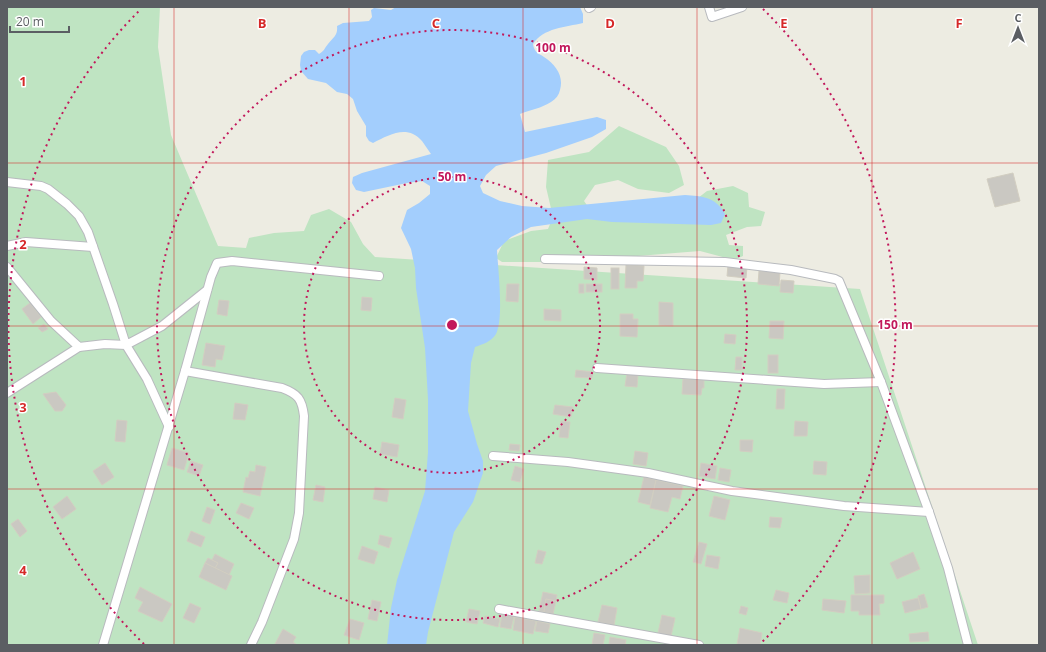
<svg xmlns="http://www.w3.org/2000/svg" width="1046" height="652" font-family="'Open Sans',sans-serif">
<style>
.green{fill:#bfe4c2}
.water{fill:#a3cefd}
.building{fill:#cac8c2;stroke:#d2cec1}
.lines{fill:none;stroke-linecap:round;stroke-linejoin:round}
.lane-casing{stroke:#b8babe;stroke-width:10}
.lane{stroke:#fff;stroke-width:8}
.grid{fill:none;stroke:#d62828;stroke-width:1;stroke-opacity:0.55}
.ring{fill:none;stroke:#c2185b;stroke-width:2;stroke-dasharray:2 4}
.grid-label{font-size:13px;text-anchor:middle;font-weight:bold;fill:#d62828;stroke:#fff;stroke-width:3;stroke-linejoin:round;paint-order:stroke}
.centre{fill:#c2185b;stroke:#fff;stroke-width:2}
.ring-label{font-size:12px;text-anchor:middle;font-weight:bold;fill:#c2185b;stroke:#fff;stroke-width:3;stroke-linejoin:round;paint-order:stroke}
</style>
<rect width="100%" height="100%" fill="#edece2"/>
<g class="green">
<polygon points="7,7 160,7 158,47 171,135 218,246 246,248 249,238 274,233 304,231 311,215 329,209 351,222 363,244 375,257 860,289 978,645 7,645"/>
<polygon points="619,126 666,147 679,166 684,185 669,193 638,189 618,180 595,185 584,201 589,208 671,219 707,191 733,186 748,193 749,207 765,212 761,226 747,227 726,235 729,245 743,246 743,256 734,260 700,251 563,262 502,262 496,258 504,241 531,231 548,229 553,217 546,187 548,160 589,152"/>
</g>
<path class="water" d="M396,7H580L583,14V23C566,27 543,28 533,44C534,52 538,53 544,57C556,65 564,76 560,90C559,95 556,99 551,102C542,108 530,110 520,114L525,132L597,117L606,120V129L592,137L546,153L496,166L486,175L480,186L483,193L500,201L522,206L549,208L685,195C702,196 716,197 725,214L721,223L711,225L612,222L587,219L531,227L511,237L497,250C498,269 504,318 496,334C491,342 483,344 475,347L471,363L468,411L477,444L483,461V473L473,502L454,532L428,632L426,645H387L391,608L397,580L425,491L428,452V399L425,348L416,288L415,268L411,249L401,228L407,210L419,203L430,194V186L422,181L407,183L364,192L356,190L352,183L353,177L362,173L431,154C428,150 425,145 422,141C407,124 389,135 373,143L369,141L366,136V126L357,111L353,99L347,94L337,92L326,83L308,79L301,71L300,65L301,56L304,52L309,50H315L319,54C325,50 324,49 328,44C334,37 338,35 337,26L343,23L369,21L372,17L371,10L374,8L391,10Z"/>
<g class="building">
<polygon points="1013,173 1020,201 995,207 987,179"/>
<polygon points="626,265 644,266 643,281 637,281 637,288 625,288"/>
<polygon points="728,265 747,267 746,278 727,276"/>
<polygon points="584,267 597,268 597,280 584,279"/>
<rect x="611" y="268" width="8" height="21"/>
<polygon points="759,271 780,272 779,286 758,284"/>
<polygon points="781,280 794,281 793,293 780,292"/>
<polygon points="507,284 519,284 518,302 506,301"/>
<rect x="579" y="284" width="5" height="9"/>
<rect x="586" y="284" width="16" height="8"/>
<polygon points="362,297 372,298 371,311 361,310"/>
<polygon points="219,300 229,301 227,316 217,314"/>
<polygon points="659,302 673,303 673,326 659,325"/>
<polygon points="30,303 41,317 33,324 22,309"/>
<polygon points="544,309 561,310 561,321 544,320"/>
<polygon points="620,314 633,314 633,319 638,319 637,337 620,336"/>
<polygon points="770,321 784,321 783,339 769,338"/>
<polygon points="44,324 48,329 42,332 38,328"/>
<polygon points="725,334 736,335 735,344 724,343"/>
<polygon points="206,343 225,346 222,360 216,359 215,367 202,365"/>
<rect x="768" y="355" width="10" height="18"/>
<polygon points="736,357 742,357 742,370 735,370"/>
<polygon points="576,370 593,372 592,378 575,377"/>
<polygon points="627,373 638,374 637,387 625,386"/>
<polygon points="683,379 704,380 704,388 702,388 701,395 682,394"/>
<polygon points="777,389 785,389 784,409 776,409"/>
<polygon points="56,392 66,405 62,411 55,411 43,394"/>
<polygon points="395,398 406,400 403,419 392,417"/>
<polygon points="235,403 248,405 245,420 233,419"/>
<polygon points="555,405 573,407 571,417 553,414"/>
<polygon points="117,420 127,421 125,442 115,441"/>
<polygon points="561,421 570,422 568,438 559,437"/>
<polygon points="795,421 808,422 807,436 794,436"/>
<polygon points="740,440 753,440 752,452 740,451"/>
<polygon points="382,442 399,445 397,457 380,454"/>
<polygon points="510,444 520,445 519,451 509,450"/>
<polygon points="172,448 189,453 184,470 167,465"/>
<polygon points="635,451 648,453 646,466 633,464"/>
<polygon points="191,461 203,465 199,476 187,472"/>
<polygon points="814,461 827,462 826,475 813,474"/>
<polygon points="105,463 114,477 102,485 93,471"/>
<polygon points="701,463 717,466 715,479 699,476"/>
<polygon points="256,465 266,467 260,496 243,492 246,477 248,478 250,471 255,472"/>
<polygon points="515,466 524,469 520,482 511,480"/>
<polygon points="720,468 731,470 729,482 718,480"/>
<polygon points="644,477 656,480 650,505 638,502"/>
<polygon points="656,480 683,486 680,499 672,497 668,512 650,508"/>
<polygon points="316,485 325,487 323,502 313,500"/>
<polygon points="375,487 389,490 387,502 373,499"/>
<polygon points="67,496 76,509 62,519 53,507"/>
<polygon points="714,496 730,500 725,520 709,516"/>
<polygon points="241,503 254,508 249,519 236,513"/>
<polygon points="207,507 215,510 210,524 202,521"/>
<polygon points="770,517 782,518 780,528 769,527"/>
<polygon points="18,519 27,531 20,537 11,524"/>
<polygon points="191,531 205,537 201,547 187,541"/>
<polygon points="380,535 392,538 389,548 378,544"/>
<polygon points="699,542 707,544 701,564 693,562"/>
<polygon points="362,546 378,552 374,564 358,559"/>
<polygon points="538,550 546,552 542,564 535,563"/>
<polygon points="913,552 920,569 897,579 890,563"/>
<polygon points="215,554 234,564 229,575 215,568 218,563 212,560"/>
<polygon points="707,555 720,557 718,569 705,566"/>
<polygon points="208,558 218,563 215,568 205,563"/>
<polygon points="205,563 232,576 226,590 199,577"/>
<polygon points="870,575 870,593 855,594 854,576"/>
<polygon points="140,587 172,604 162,622 138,611 143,602 135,598"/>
<polygon points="776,590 789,593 787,603 773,600"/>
<polygon points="543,592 557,595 556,601 546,599 544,612 539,611"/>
<polygon points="924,594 928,607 921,609 918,596"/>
<polygon points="851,595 884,595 884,603 879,604 880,615 859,615 859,611 851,611"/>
<polygon points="918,598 921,609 905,613 902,602"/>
<polygon points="546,599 556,601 553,614 544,612"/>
<polygon points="823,599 846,601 844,613 822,610"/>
<polygon points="372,600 381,602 377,621 368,619"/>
<polygon points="190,603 201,608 194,623 183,618"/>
<polygon points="602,605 617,608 614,625 598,622"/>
<polygon points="741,606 748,608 746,615 739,613"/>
<polygon points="469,609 480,611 477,624 466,622"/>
<polygon points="502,614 514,616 511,629 500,627"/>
<polygon points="662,615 675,618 671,636 658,633"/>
<polygon points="485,616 500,619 498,627 483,623"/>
<polygon points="515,617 536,621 533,634 513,630"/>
<polygon points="350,619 364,623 359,640 344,635"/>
<polygon points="537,621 550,624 548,633 535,631"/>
<polygon points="740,628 762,633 760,645 737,645"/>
<polygon points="283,629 296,637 293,642 297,645 277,645 275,644"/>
<polygon points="928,632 929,641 910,642 909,634"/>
<polygon points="594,633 605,635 603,645 592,645"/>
<polygon points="610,637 626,640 625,645 609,645"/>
</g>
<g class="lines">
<g class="lane-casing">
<g id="lane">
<polyline points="709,7 712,17 742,7"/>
<polyline points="589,8 591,7"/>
<polyline points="7,182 41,186 48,189 67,204 79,216 88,232 113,304 126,345 162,326 207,290"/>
<polyline points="7,246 26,242 93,247"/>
<polyline points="545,259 725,262 791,270 835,279 839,281 881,382 929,512 948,568 968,645"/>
<polyline points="7,267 51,321 79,347 105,344 126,345 147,379 169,427"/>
<polyline points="597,368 824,384 881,382"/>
<path d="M185,371L282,388C298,394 302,399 304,416L299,513L294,539L262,622L251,645"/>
<polyline points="7,393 79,347"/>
<polyline points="493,456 568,462 648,473 732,491 844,506 929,512"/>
<polyline points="499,609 699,645"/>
<polyline points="103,645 185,371 211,277 217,263 232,261 379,276"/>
</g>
</g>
<use href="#lane" class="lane"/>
</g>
<path class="grid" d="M174,7V645M349,7V645M523,7V645M697,7V645M872,7V645M7,163H1039M7,326H1039M7,489H1039"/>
<g class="ring">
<circle cx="452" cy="325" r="148"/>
<circle cx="452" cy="325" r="295"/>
<path d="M144 644A443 443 0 0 1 141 9M763 9A443 443 0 0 1 760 644"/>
</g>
<g class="grid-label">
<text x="262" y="28">B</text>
<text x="436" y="28">C</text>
<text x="610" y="28">D</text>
<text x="784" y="28">E</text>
<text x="959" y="28">F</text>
<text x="23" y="86">1</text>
<text x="23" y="249">2</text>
<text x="23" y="412">3</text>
<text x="23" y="575">4</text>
</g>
<circle cx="452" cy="325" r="6" class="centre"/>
<g class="ring-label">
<text x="553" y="52">100 m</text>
<text x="452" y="181">50 m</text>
<text x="895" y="329">150 m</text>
</g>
<rect width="1046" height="652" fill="none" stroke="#5b5e63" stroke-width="16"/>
<g transform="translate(1018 28)" stroke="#ffffff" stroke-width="3" paint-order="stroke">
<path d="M0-3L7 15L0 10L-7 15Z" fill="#5b5e63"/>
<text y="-6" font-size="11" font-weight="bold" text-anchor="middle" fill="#5b5e63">С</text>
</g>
<path d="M10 26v6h59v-6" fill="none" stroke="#5b5e63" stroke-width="2"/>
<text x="16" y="26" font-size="12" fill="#5b5e63" stroke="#ffffff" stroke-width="3" paint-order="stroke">20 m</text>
</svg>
